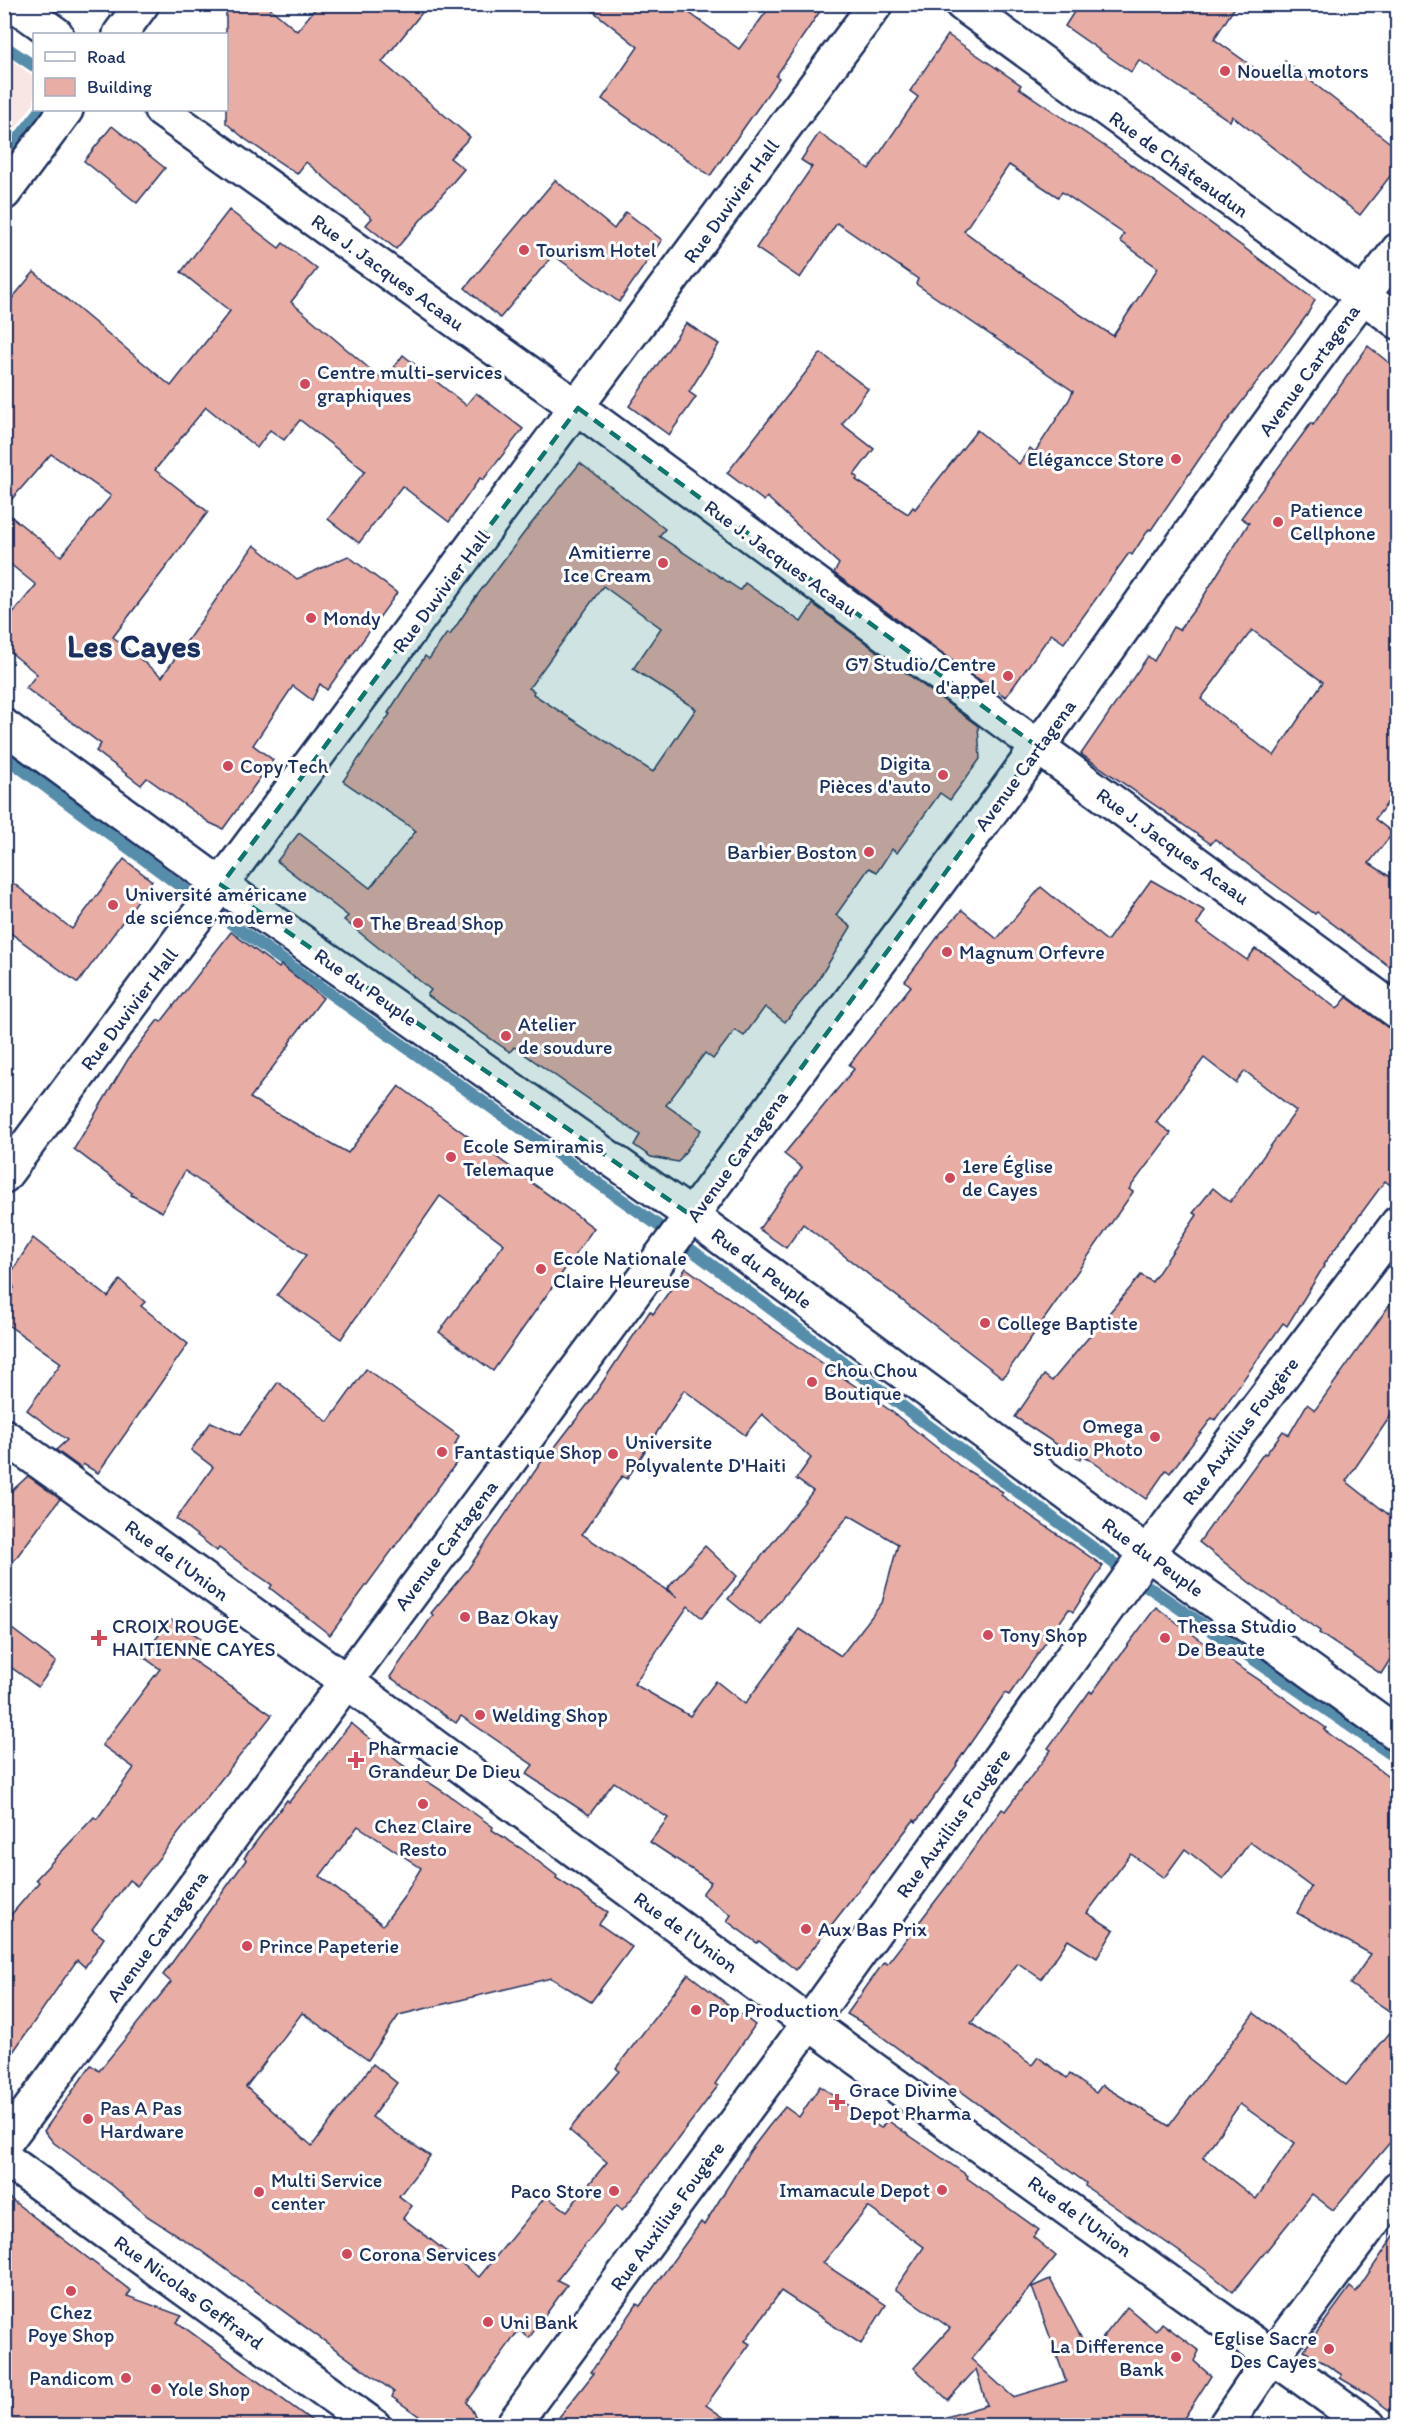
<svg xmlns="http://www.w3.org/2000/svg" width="1402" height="2430" font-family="Itim,sans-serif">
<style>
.built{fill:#f8e6e4}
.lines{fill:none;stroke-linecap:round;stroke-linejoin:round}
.stream{stroke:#578dab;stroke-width:12}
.building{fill:#e8ada5;stroke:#1b2f5e;stroke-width:1.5;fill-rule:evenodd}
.street-casing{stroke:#1b2f5e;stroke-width:38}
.secondary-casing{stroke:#1b2f5e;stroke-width:38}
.street{stroke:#fff;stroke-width:33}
.secondary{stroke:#fff;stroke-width:33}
.marked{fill:#0f766e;fill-opacity:0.2;stroke:#0f766e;stroke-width:4.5;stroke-dasharray:12 8;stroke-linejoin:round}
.poi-dot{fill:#d1495b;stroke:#fff;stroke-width:2}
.labels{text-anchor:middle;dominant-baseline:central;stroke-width:6;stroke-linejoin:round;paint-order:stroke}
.poi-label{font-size:20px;fill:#1b2f5e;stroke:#fff;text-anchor:start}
.street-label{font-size:20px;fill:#1b2f5e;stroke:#fff}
.town-label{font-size:32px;font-weight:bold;fill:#1b2f5e;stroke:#fff}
</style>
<rect width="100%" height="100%" fill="#fff"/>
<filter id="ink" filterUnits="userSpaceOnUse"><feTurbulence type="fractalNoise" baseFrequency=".0167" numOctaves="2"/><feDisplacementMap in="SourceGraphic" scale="12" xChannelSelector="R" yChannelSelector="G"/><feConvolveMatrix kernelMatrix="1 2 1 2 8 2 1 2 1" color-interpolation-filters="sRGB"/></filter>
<g filter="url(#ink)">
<polygon class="built" points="5,55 34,77 34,103 5,143"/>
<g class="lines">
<g class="stream">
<polyline points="4,46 34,66"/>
<polyline points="4,157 41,110"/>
<polyline points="4,756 226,920 662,1228 1115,1564 1398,1759"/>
</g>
</g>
<g class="building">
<polygon points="226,4 265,4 297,31 319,4 429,4 382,62 470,137 450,158 464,169 396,249 366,225 372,218 306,162 297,174 245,139 226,123"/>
<polygon points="584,4 677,4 739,49 772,4 825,4 776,76 779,78 710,176 602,99 638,47"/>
<polygon points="1079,4 1237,4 1214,39 1270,79 1285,61 1398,149 1398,166 1360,215 1232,116 1230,121 1139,60 1131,72 1065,26"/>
<path d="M948,35L1021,85L1019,88L1125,160L1315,300L1307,315L1202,455L1151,530L1149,529L1132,555L1129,553L1064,643L1051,634L1006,697L975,677L834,573L839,564L767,497L764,501L727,473L821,353L868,389L842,424L874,449L854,475L858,477L856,480L908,514L913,507L915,509L977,430L1019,464L1030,448L1035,452L1069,400L1073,391L916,284L918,279L837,223L800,278L756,248L812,167L801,160L819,133L869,169L918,97L910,91ZM1009,165L1058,197L1062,192L1124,234L1120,241L1158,268L1113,336L1052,296L964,231Z"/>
<polygon points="112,126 165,168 137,203 84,161"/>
<polygon points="555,180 614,229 626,212 662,240 619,302 553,255 500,318 465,288"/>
<polygon points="229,210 279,248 283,243 317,269 291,302 384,381 403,355 466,405 476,393 523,429 483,480 480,478 449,522 402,486 359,543 328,519 365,471 300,420 284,440 270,430 257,448 206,407 155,470 208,512 113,637 162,677 254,545 297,579 348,556 397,593 327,690 320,684 312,700 293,686 253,745 273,760 223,829 210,823 147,778 141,785 96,751 101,744 26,688 37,674 4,647 4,624 36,585 4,559 4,511 61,556 111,496 51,454 4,508 4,308 34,272 171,386 230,311 181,272"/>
<polygon points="686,323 719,344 689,392 696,397 669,435 629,406"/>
<path d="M1368,346L1398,370V789L1375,819L1393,833L1369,863L1398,882V973L1317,912L1315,914L1267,879L1215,839L1211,844L1081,754L1148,656L1154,661L1173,627L1179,630L1200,602L1249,523L1241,518L1311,423L1313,425ZM1252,630L1323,682L1274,756L1214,710L1201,699Z"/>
<path d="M580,463L665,529L659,536L740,590L745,583L801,622L813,604L978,726L980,759L950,800L940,793L897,853L892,849L877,872L869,868L836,915L851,927L815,985L785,1022L765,1007L744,1036L735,1030L713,1059L705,1053L666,1105L701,1130L678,1162L651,1157L634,1145L640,1135L514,1047L510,1052L427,995L431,990L344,920L348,916L277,861L299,833L370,888L416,831L343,781L390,714L388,713L425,656L429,659L447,633L450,635L475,598L527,529ZM603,586L661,628L633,669L696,709L653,772L533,694L534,691L529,688Z"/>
<polygon points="124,859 152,881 78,983 4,928 4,876 72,929"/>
<polygon points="1151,880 1205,911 1197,924 1247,960 1255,949 1269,956 1337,1009 1347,997 1387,1027 1398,1030 1398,1191 1385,1181 1323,1265 1324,1266 1287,1326 1283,1323 1215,1420 1212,1418 1170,1473 1166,1470 1146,1499 1083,1455 1080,1460 1015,1417 1044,1375 1052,1381 1141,1275 1152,1282 1197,1215 1193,1213 1213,1188 1230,1202 1296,1111 1245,1071 1236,1083 1204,1058 1156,1122 1171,1133 1129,1189 1133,1192 1003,1378 803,1224 786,1248 759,1229 802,1168 784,1154 854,1069 849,1065 911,986 905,981 940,934 962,910 997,939 1041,887 1107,941"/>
<polygon points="231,932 279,968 281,965 323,998 289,1043 290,1044 250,1098 348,1153 399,1086 594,1228 493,1371 439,1332 504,1244 440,1196 341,1339 277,1295 306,1255 185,1171 162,1212 131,1195 132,1193 74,1149 130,1056 158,1020 161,1022"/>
<polygon points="33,1238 108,1297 120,1280 145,1302 141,1306 188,1344 98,1473 83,1464 81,1468 56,1450 67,1440 27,1410 61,1363 4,1322 4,1298 14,1288 9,1276"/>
<path d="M686,1268L891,1411L960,1466L1003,1492L1001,1495L1103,1566L1073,1612L1069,1609L1009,1695L1005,1693L956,1764L957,1765L916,1822L914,1820L796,1970L759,1941L757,1943L727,1921L731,1915L702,1894L711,1882L650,1842L668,1818L614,1782L589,1815L526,1774L533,1765L461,1716L456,1723L390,1677L433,1615L431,1613L468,1569L546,1455L548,1456L588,1404L650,1311L653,1314ZM684,1390L745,1435L762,1414L811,1458L796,1479L813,1491L728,1599L760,1625L849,1515L898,1544L882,1603L841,1656L800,1629L745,1704L716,1681L690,1716L634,1684L688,1606L702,1618L737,1576L705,1546L667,1589L677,1597L582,1534L622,1476L627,1479Z"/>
<polygon points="1398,1293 1398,1405 1346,1481 1398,1522 1398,1647 1381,1674 1319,1633 1320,1631 1250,1583 1199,1542 1264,1453 1266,1454 1283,1431 1289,1435 1307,1404 1315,1410"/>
<polygon points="366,1369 459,1436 455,1445 465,1451 330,1635 270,1588 272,1585 219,1548 217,1551 176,1519 213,1467 191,1450 211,1422 240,1435 278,1382 328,1422"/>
<polygon points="28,1476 60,1499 4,1574 4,1498"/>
<path d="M1156,1607L1214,1650L1261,1681L1326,1728L1324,1730L1398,1783V2017L1350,1984L1371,1954L1297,1913L1311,1887L1250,1842L1223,1879L1185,1849L1164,1878L1131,1854L1087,1913L1114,1930L1097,1958L1068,1940L1041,1979L1018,1963L971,2023L1032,2065L1038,2057L1067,2078L1070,2074L1096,2093L1102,2085L1169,2126L1254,2013L1346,2085L1398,2023V2133L1333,2210L1312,2194L1233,2292L1203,2268L1085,2186L1086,2183L955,2087L953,2089L866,2025L847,2014L884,1962L887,1964L947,1886L1002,1809L1005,1811L1051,1750L1048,1748L1090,1691L1092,1693ZM1240,2104L1295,2143L1256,2199L1203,2157Z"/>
<polygon points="171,1620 201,1638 188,1657 272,1715 137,1886 129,1880 92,1929 104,1938 85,1967 77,1960 4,2065 4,1923 39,1882 36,1879 94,1817 97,1819 134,1768 102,1745 160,1669 142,1656"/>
<polygon points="4,1623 56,1662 38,1687 4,1662"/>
<path d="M351,1723L401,1764L453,1798L493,1827L492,1830L522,1849L557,1876L556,1878L608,1912L599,1924L632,1947L591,2002L551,1978L399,2015L368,2060L302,2013L246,2087L312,2146L373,2064L397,2083L372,2117L430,2156L399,2196L412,2206L403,2218L479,2277L546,2196L567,2211L607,2162L569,2130L619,2071L616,2068L688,1974L755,2025L715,2084L718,2086L640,2189L622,2210L617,2205L557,2280L567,2285L529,2338L519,2330L467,2402L481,2426H433L392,2397L394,2392L197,2248L147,2216L113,2186L54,2143L44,2131L91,2065L99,2071L171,1982L163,1975L246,1860L244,1858L287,1800L289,1802ZM358,1826L421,1868L403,1898L383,1925L320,1876Z"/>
<polygon points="820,2086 881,2128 887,2120 968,2176 967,2178 1039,2230 1033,2237 1056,2256 971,2359 1013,2397 1066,2381 1032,2287 1050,2279 1090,2354 1127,2307 1156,2331 1162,2323 1199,2351 1194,2361 1211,2376 1179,2426 947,2426 946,2417 987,2405 976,2369 948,2400 914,2368 950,2328 895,2289 924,2247 868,2207 823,2263 886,2305 861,2344 781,2291 745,2341 750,2344 706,2405 736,2426 552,2426 594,2373 591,2372 637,2304 640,2306 701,2222 704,2225 750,2151 769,2126 785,2107 799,2117"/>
<polygon points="4,2194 131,2291 127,2296 182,2316 177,2322 319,2426 4,2426"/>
<polygon points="1398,2230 1398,2417 1369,2395 1340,2378 1342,2375 1304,2350 1350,2287 1356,2292"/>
</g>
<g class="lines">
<g class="street-casing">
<g id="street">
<polyline points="14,4 56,34"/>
<polyline points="120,34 142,4"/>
<polyline points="161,110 578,408 1398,1012"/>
<polyline points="4,193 66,110"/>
<polyline points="4,726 221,885 692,1216 1147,1553 1398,1734"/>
<polyline points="4,1436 350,1684 809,2023 1369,2426"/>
<path d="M4,2144C331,1699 661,1258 989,814C1127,628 1256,434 1398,250"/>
<polyline points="4,2158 374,2426"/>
<polyline points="512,2426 809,2023 1147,1553 1398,1223"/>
<polyline points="1225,2426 1273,2355 1398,2188"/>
</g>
</g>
<g class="secondary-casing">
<g id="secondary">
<polyline points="962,4 1398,322"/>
<polyline points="4,1176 876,4"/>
</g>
</g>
<use href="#street" class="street"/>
<use href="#secondary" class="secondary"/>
</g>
</g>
<path class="marked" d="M578,408L1038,747L692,1216L221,885Z"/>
<g class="poi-dot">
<circle cx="1225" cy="71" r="6"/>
<circle cx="524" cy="250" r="6"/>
<circle cx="305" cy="384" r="6"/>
<circle cx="1176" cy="459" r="6"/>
<circle cx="1278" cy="522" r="6"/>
<circle cx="663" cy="563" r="6"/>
<circle cx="311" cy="618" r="6"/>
<circle cx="1008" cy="676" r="6"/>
<circle cx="228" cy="766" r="6"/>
<circle cx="943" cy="775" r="6"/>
<circle cx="869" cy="852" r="6"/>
<circle cx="113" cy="905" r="6"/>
<circle cx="358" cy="923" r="6"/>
<circle cx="947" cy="952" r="6"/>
<circle cx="506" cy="1036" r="6"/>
<circle cx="451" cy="1157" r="6"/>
<circle cx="950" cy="1178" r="6"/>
<circle cx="541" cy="1269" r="6"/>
<circle cx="985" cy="1323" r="6"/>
<circle cx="812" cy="1382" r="6"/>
<circle cx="1155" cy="1437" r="6"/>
<circle cx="442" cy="1452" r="6"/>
<circle cx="613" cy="1454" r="6"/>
<circle cx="465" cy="1617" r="6"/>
<circle cx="988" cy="1635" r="6"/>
<path d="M96 1629h6v6h6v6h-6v6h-6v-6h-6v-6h6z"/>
<circle cx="1165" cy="1638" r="6"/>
<circle cx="480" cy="1715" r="6"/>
<path d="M353 1751h6v6h6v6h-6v6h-6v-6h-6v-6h6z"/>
<circle cx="423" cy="1804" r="6"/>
<circle cx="806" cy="1929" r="6"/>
<circle cx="247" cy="1946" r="6"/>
<circle cx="696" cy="2010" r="6"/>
<path d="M834 2093h6v6h6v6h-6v6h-6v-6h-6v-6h6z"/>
<circle cx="88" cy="2119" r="6"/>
<circle cx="942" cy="2190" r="6"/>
<circle cx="614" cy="2191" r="6"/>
<circle cx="259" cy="2192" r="6"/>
<circle cx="347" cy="2254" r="6"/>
<circle cx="71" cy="2291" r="6"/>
<circle cx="488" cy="2322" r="6"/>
<circle cx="1329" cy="2349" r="6"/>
<circle cx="1176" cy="2357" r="6"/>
<circle cx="126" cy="2378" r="6"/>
<circle cx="156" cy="2389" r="6"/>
</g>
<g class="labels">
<g class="poi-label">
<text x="1237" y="71">Nouella motors</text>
<text x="536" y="250">Tourism Hotel</text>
<text x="317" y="372">Centre multi-services<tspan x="317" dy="23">graphiques</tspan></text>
<text x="1164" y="459" text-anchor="end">Elégancce Store</text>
<text x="1290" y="510">Patience<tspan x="1290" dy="23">Cellphone</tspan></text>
<text x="651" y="552" text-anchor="end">Amitierre<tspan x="651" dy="23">Ice Cream</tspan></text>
<text x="323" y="618">Mondy</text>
<text x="996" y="664" text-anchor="end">G7 Studio/Centre<tspan x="996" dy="23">d'appel</tspan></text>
<text x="931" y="763" text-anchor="end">Digita<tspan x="931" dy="23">Pièces d'auto</tspan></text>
<text x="240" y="766">Copy Tech</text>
<text x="857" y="852" text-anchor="end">Barbier Boston</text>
<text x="125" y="894">Université américane<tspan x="125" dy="23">de science moderne</tspan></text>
<text x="370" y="923">The Bread Shop</text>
<text x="959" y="952">Magnum Orfevre</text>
<text x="518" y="1024">Atelier<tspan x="518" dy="23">de soudure</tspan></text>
<text x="463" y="1146">Ecole Semiramis<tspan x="463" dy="23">Telemaque</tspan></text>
<text x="962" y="1166">1ere Église<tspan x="962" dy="23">de Cayes</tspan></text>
<text x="553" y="1258">Ecole Nationale<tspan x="553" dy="23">Claire Heureuse</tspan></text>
<text x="997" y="1323">College Baptiste</text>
<text x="824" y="1370">Chou Chou<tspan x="824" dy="23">Boutique</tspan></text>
<text x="1143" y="1426" text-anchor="end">Omega<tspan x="1143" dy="23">Studio Photo</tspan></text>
<text x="625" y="1442">Universite<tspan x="625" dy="23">Polyvalente D'Haiti</tspan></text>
<text x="454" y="1452">Fantastique Shop</text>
<text x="477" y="1617">Baz Okay</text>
<text x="112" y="1626">CROIX ROUGE<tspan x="112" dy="23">HAITIENNE CAYES</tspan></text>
<text x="1177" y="1626">Thessa Studio<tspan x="1177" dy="23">De Beaute</tspan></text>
<text x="1000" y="1635">Tony Shop</text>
<text x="492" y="1715">Welding Shop</text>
<text x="368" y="1748">Pharmacie<tspan x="368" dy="23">Grandeur De Dieu</tspan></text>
<text x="423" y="1826" text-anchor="middle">Chez Claire<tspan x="423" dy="23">Resto</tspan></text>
<text x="818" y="1929">Aux Bas Prix</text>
<text x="259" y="1946">Prince Papeterie</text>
<text x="708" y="2010">Pop Production</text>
<text x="849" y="2090">Grace Divine<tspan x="849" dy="23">Depot Pharma</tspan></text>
<text x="100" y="2108">Pas A Pas<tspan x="100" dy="23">Hardware</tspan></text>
<text x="271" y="2180">Multi Service<tspan x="271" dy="23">center</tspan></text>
<text x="930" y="2190" text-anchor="end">Imamacule Depot</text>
<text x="602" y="2191" text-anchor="end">Paco Store</text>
<text x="359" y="2254">Corona Services</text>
<text x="71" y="2312" text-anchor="middle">Chez<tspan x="71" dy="23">Poye Shop</tspan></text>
<text x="500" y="2322">Uni Bank</text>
<text x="1317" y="2338" text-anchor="end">Eglise Sacre<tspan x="1317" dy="23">Des Cayes</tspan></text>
<text x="1164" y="2346" text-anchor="end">La Difference<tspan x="1164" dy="23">Bank</tspan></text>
<text x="114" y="2378" text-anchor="end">Pandicom</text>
<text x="168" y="2389">Yole Shop</text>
</g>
<g class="street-label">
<text transform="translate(1179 164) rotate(36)">Rue de Châteaudun</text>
<text transform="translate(731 201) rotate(-54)">Rue Duvivier Hall</text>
<text transform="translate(388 272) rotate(36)">Rue J. Jacques Acaau</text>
<text transform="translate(1309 370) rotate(-54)">Avenue Cartagena</text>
<text transform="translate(781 558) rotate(36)">Rue J. Jacques Acaau</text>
<text transform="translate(441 591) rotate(-53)">Rue Duvivier Hall</text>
<text transform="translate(1025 765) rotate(-54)">Avenue Cartagena</text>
<text transform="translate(1173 846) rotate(36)">Rue J. Jacques Acaau</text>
<text transform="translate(366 987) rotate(35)">Rue du Peuple</text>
<text transform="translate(129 1009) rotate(-53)">Rue Duvivier Hall</text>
<text transform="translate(737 1156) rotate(-54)">Avenue Cartagena</text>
<text transform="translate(762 1268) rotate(37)">Rue du Peuple</text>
<text transform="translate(1240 1431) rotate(-53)">Rue Auxilius Fougère</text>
<text transform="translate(446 1545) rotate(-53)">Avenue Cartagena</text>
<text transform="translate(1153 1557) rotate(36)">Rue du Peuple</text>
<text transform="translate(177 1560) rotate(36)">Rue de l'Union</text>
<text transform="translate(953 1823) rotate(-54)">Rue Auxilius Fougère</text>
<text transform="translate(686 1932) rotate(36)">Rue de l'Union</text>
<text transform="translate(157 1936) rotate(-54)">Avenue Cartagena</text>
<text transform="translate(667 2216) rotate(-54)">Rue Auxilius Fougère</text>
<text transform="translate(1080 2216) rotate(36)">Rue de l'Union</text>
<text transform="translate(189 2292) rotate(36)">Rue Nicolas Geffrard</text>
</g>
<g class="town-label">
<text x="134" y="646">Les Cayes</text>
</g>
</g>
<rect width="1402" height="2430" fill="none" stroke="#fff" stroke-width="24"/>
<rect x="12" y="12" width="1378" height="2406" fill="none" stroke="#1b2f5e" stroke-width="2" filter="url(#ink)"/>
<rect x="33" y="33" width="195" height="78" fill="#ffffff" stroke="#a4acbf" stroke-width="1.5"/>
<rect x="45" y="52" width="30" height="9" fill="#ffffff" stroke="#a4acbf" stroke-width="1.5"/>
<text x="87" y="63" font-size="18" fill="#1b2f5e">Road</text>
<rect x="45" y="78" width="30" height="18" fill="#e8ada5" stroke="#a4acbf" stroke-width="1.5"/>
<text x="87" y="93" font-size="18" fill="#1b2f5e">Building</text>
</svg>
